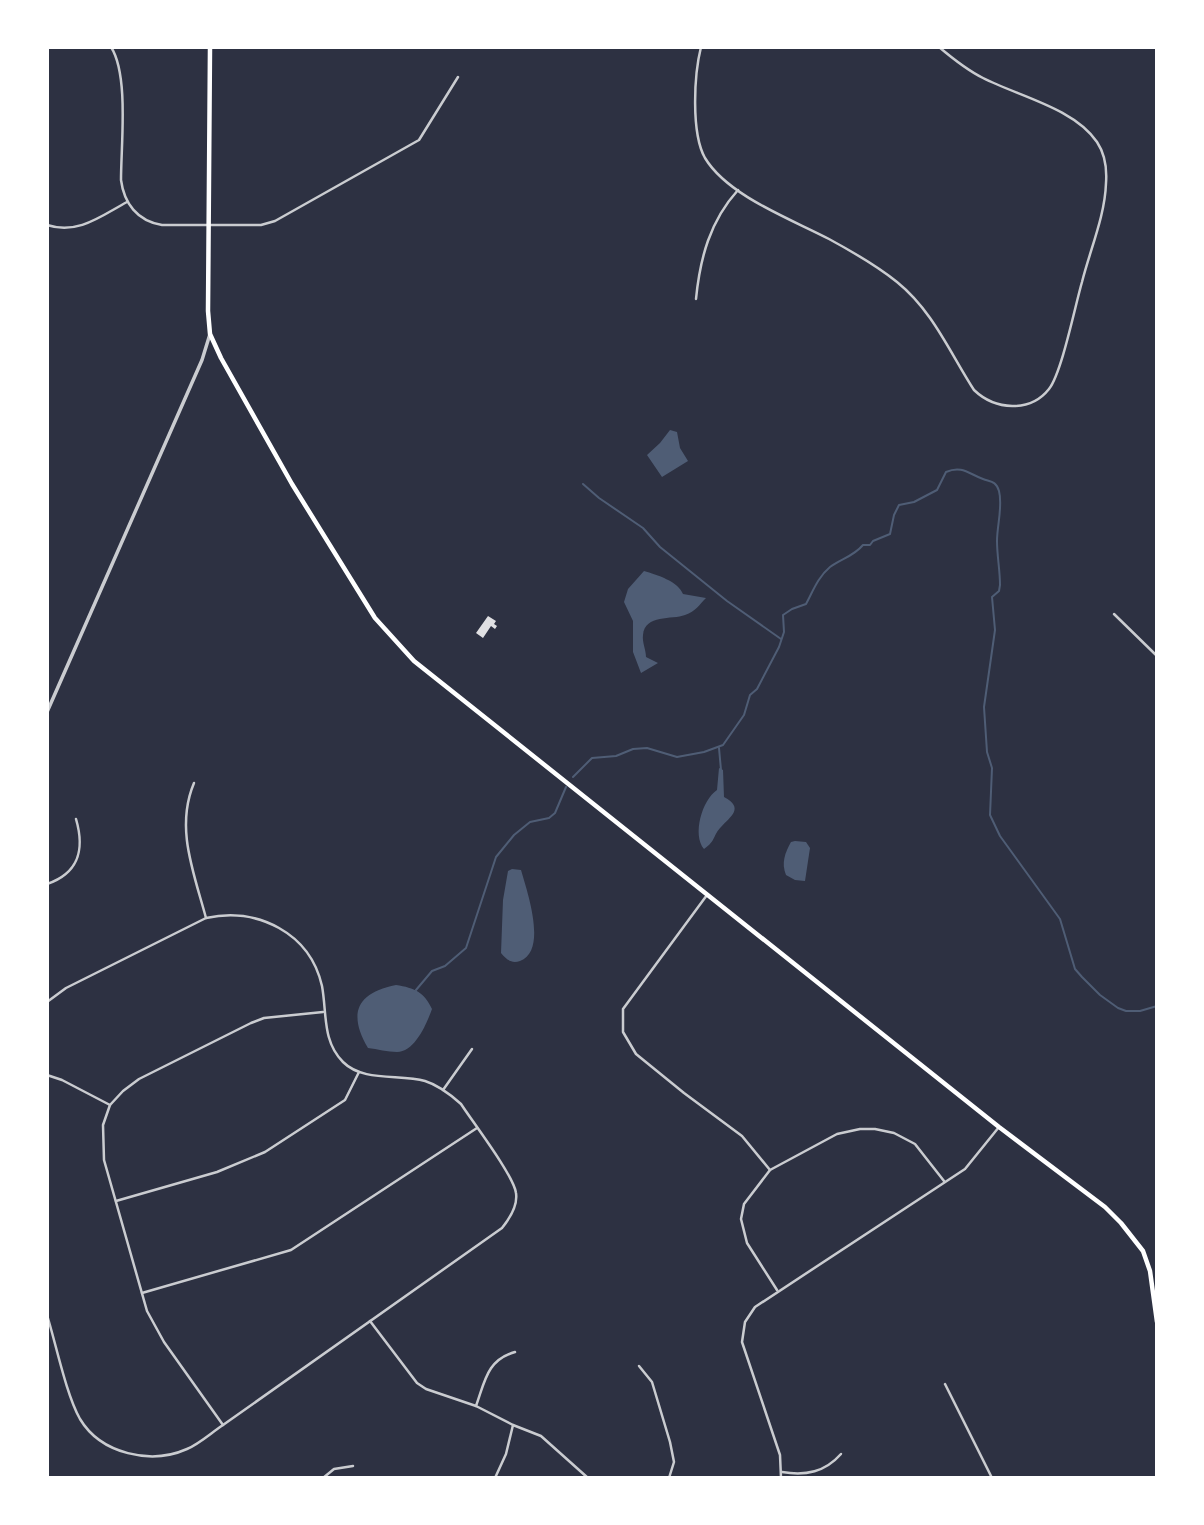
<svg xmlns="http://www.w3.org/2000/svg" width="1204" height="1525" font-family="Poppins,sans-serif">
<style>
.water{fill:#4f5d75}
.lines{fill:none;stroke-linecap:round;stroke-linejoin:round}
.stream{stroke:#4f5d75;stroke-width:2}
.building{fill:#e0e0e3}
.minor{stroke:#caccd0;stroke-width:2.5}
.tertiary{stroke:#caccd0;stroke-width:3.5}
.secondary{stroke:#fff;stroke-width:4.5}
</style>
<rect width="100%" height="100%" fill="#2d3142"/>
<g class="water">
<polygon points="670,430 677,432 680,448 688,461 662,477 647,455 660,443"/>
<path d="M644,571C657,575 678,581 683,594L706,598C699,605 696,611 685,615C672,620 645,614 643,635C642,642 646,650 646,657L658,663L641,673L633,652V621L624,602L628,589Z"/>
<path d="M719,768L723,770L724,797C745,808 730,817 721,827C713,835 716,841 704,849C692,835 702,800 717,790Z"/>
<path d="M795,841L806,842L810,848L805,881L795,880L786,875C781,863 785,853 791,842Z"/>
<path d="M512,869L521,870C527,891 548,951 520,961C511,964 506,959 501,953L503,900L508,871Z"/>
<path d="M396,985C415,988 424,992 432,1009C427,1023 415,1052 397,1052C388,1052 377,1049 368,1048C348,1014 356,993 396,985Z"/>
</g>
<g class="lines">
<g class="stream">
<polyline points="583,484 599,498 643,528 660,547 727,601 781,639"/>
<polyline points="719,748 721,770"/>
<path d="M573,777L592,758L616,756L633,749L647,748L677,757L704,752L723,745L744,715L750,695L757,689L779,647L784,632L783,615L792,609L806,604C813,591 818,577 830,567C841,559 854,556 863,545H870L873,541L890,534L894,515L899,505L914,502L937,490L946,472C962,465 969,474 983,479C991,482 996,481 999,491C1003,506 997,525 997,541C997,556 1000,570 1000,585L999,591L992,597L995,630L984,707L987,752L992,768L990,815L1000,836L1060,919L1075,969L1082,977L1100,995L1118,1008L1126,1011H1140L1157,1006"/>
<polyline points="416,990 432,971 445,966 466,948 496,857 514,835 530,822 549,818 555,813 566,787"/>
</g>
</g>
<polygon class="building" points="488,616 496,621 494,624 497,626 495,629 491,626 483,638 476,633"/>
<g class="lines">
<g class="minor">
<path d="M111,47C129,75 121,145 121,180C124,203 137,221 162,225H261L275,221L419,140L458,77"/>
<path d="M701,47C694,75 691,133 705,158C728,196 791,219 829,239C853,252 876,265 897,282C933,311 950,353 974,390C995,410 1030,413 1049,389C1062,372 1075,306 1082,282C1090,250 1105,216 1106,183C1107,169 1105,154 1097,142C1074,108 1018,96 983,78C967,70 952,58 939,47"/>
<path d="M47,225C78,235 101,216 127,202"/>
<path d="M696,299C700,258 710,221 738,190"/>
<polyline points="1114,614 1157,656"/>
<path d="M194,783C175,828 194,873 206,918"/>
<path d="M47,884C79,873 85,850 76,819"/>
<polyline points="707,895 623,1009 623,1032 636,1054 684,1093 742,1136 770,1170"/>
<path d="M47,1002L66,988L206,918C258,907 310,933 322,986C327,1013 322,1041 343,1062C363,1082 399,1074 425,1081C438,1085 451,1095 461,1104C472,1121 514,1176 516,1193C518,1206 510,1218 502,1228L223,1425C211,1433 199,1444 187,1449C151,1465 101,1454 80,1419C66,1394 56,1344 47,1315"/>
<polyline points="47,1075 62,1080 110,1105"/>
<polyline points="443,1090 472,1049"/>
<polyline points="116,1201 217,1172 265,1152 345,1100 359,1072"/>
<polyline points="777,1290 747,1243 741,1219 744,1204 770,1170 837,1134 860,1129 875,1129 894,1133 915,1144 944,1181"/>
<polyline points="142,1293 291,1250 477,1128"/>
<polyline points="370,1321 417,1383 426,1389 476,1406 513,1425 541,1436 588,1478"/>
<polyline points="639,1366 652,1382 670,1442 674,1462 669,1478"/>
<polyline points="945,1384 992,1478"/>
<path d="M476,1406C485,1381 487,1360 515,1352"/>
<polyline points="223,1425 164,1342 147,1311 104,1160 103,1125 110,1105 123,1091 139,1079 251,1023 264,1018 323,1012"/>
<path d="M782,1472C806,1476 825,1472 841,1454"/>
<polyline points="323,1478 334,1469 353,1466"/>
<polyline points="495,1478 506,1454 513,1425"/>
<polyline points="781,1478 780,1455 742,1342 745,1322 755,1307 965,1169 999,1127"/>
</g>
<polyline class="tertiary" points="47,712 202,360 210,334"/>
<polyline class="secondary" points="210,47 208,311 210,334 221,358 292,484 375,618 414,661 999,1127 1105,1207 1121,1223 1143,1251 1150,1271 1157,1322"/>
</g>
<rect width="1204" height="1525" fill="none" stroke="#ffffff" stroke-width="98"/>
</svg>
